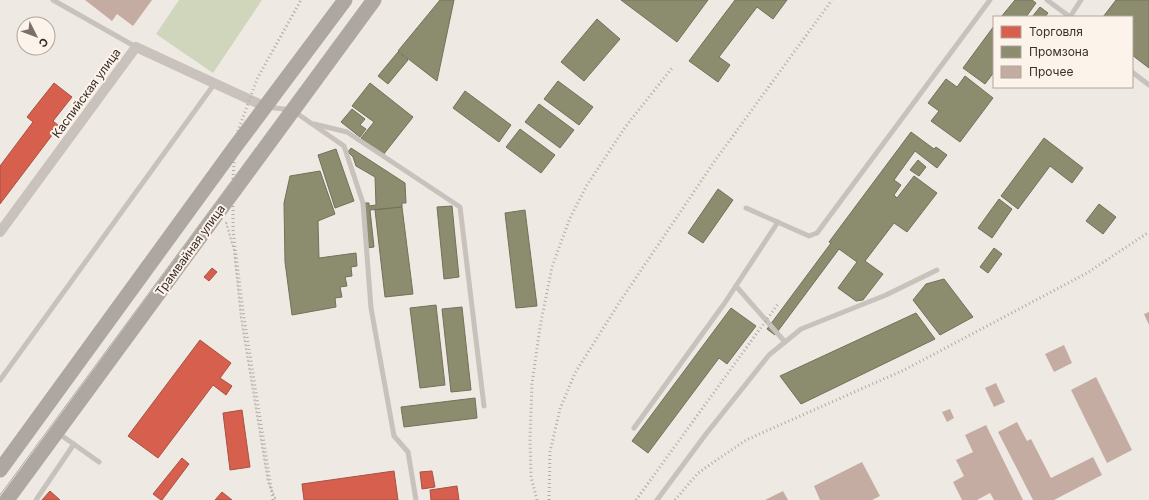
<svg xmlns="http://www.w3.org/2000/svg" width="1149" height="500" font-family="Inter,sans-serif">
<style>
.green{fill:#d0d6bb}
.shops{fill:#d6604d;stroke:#a85142}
.industry{fill:#8c8c6e;stroke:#747059}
.building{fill:#c5aca3}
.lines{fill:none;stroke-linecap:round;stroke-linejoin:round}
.path{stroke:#c2bab4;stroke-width:2;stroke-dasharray:2 2;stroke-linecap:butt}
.lane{stroke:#c9c2bc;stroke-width:5}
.street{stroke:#c9c2bc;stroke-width:10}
.primary{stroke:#aea6a1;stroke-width:15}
.tram{stroke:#b1aba6;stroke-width:1}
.rail{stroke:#b1aba6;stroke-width:3;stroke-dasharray:1 3;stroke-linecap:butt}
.labels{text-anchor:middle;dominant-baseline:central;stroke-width:4;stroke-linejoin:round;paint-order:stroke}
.street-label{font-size:12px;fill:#3b2e29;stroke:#fcf4eb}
</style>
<rect width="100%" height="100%" fill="#efe9e3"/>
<polygon class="green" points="179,0 262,0 213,73 156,34"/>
<g class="shops">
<polygon points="54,83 72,97 53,121 59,126 0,204 0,166 33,122 27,117"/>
<polygon points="212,268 217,272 209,281 204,277"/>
<polygon points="200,340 231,363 220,378 232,386 226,395 213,385 158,458 128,436"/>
<polygon points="242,410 250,467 230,470 223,413"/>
<polygon points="182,458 189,464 162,500 161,500 153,494"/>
<polygon points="394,471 398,500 304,500 302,484"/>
<polygon points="432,471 435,487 422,489 420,472"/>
<polygon points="457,486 459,500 431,500 430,490"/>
<polygon points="50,491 60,500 42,500"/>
<polygon points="222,492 232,500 215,500"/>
</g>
<g class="industry">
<polygon points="440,0 454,0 437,81 398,51"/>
<polygon points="621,0 708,0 677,42"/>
<polygon points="735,0 787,0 773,19 757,7 719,57 730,65 718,82 689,61"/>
<polygon points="1015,0 1032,0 1036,3 1026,17 1001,17"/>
<polygon points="1116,0 1149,0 1149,68 1132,55 1132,17 1103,17"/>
<polygon points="1040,7 1048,13 1045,17 1032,17"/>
<polygon points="597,19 620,39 584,81 561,62"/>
<polygon points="994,26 994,72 985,84 963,68"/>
<polygon points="398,52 408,60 388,84 378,76"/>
<polygon points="965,76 993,98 960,142 931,121 939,111 928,103 946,79 957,87"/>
<polygon points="558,81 593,107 579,125 544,99"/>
<polygon points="370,83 413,117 383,155 361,138 374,122 352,106"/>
<polygon points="465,91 511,125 499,142 453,108"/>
<polygon points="539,104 574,130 560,148 525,122"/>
<polygon points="352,109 365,119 360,125 366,129 360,137 341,122"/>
<polygon points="520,129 555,155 541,173 506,147"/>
<polygon points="911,132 934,149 936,147 947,155 937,168 915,151 894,180 901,185 894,195 897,198 914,176 937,193 907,232 894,223 865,261 883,274 863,300 856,301 838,288 857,262 839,249 775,335 767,329 831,243 829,242"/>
<polygon points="1044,138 1083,168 1072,183 1050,166 1018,209 1001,196"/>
<polygon points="351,148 405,183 406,203 402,203 402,207 370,210 374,247 367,248 364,203 369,203 369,206 376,205 375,177 356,166 353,157 348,152"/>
<polygon points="336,149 354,201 335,208 318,155"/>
<polygon points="918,160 926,167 919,176 910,170"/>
<polygon points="320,171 335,214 318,221 319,258 356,253 357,266 351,267 352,276 345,277 347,286 340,287 342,297 335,298 336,307 292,315 285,262 284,203 290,176"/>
<polygon points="718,189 733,200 703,243 688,233"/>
<polygon points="999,199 1012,209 992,238 978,228"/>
<polygon points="1099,204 1116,217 1103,234 1086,221"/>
<polygon points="452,206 459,277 444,279 437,207"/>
<polygon points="402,207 413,294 385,297 375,210"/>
<polygon points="525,210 537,306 516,308 505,213"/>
<polygon points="994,248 1002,254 988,273 980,267"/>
<polygon points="944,279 973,317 940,335 913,300 926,284"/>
<polygon points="436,305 445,385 420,388 410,308"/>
<polygon points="462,307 471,390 451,392 442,309"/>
<polygon points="731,308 756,326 727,364 719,358 648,453 632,441"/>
<polygon points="916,313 935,339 801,404 780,376"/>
<polygon points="475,398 477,418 404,427 401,407"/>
</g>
<g class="building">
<polygon points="85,0 152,0 133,26 117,14 112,21"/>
<polygon points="1149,312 1149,325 1144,314"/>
<polygon points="1064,345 1072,363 1054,372 1045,354"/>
<polygon points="1096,377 1132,450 1107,463 1071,390"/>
<polygon points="996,383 1005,402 994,407 985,388"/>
<polygon points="950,409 954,418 947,422 942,412"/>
<polygon points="1017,422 1027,441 1031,439 1051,478 1093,457 1102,475 1054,500 1033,500 998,432"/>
<polygon points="986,425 1023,500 994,500 990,493 977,500 962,500 953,482 964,476 956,460 973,452 965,435"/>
<polygon points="862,462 880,496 872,500 820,500 814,486"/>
<polygon points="783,491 788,500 765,500"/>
</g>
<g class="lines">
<polyline class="path" points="226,222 234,250 241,317 268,482 276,500"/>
<g class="lane">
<polyline points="53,0 136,47"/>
<polyline points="1047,0 1070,17"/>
<polyline points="1070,17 1081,0"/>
<polyline points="1132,72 1149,85"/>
<polyline points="267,107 292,110 344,146 363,203 371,308 394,436 408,452 416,500"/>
<polyline points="314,124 347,132 460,207 484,406"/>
<polyline points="746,208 809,236 817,233 990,0"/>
<polyline points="736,286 785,342"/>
<polyline points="0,380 215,83"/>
<polyline points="634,428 724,304 778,222"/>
<polyline points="58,433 99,462"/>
<polyline points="36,500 74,444"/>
<polyline points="657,500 706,434 769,355 801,329 886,295 937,270"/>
</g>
<polyline class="street" points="0,232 136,47 266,107"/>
<g class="primary">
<polyline points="0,470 235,147 345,0"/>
<polyline points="7,500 374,0"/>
</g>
<polyline class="tram" points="0,495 365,0"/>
<g class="rail">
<polyline points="273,500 243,311 233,230 233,178 236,136 257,79 301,0"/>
<polyline points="537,500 531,477 530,438 532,384 540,327 552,267 570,218 587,185 626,126 672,68"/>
<polyline points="549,500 550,452 560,409 575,373 619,303 714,162 832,0"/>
<polyline points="636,500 778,304"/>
<polyline points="675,500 698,473 746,440 904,370 1087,273 1149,232"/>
</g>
</g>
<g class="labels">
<g class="street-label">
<text transform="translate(86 93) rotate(-54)">Каспийская улица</text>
<text transform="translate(190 250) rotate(-54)">Трамвайная улица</text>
</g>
</g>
<rect x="993" y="16" width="140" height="72" fill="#fcf4eb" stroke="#afa59d"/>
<rect x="1001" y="26" width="20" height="12" fill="#d6604d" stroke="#afa59d"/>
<text x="1029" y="36" font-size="12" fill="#3b2e29">Торговля</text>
<rect x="1001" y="46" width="20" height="12" fill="#8c8c6e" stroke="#afa59d"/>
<text x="1029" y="56" font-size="12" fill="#3b2e29">Промзона</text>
<rect x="1001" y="66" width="20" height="12" fill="#c5aca3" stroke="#afa59d"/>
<text x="1029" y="76" font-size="12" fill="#3b2e29">Прочее</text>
<g transform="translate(36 36) rotate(132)"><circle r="19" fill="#fcf4eb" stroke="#afa59d"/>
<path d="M0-3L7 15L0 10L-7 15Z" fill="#7a6f6a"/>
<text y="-6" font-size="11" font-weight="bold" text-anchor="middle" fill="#3b2e29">С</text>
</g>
</svg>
